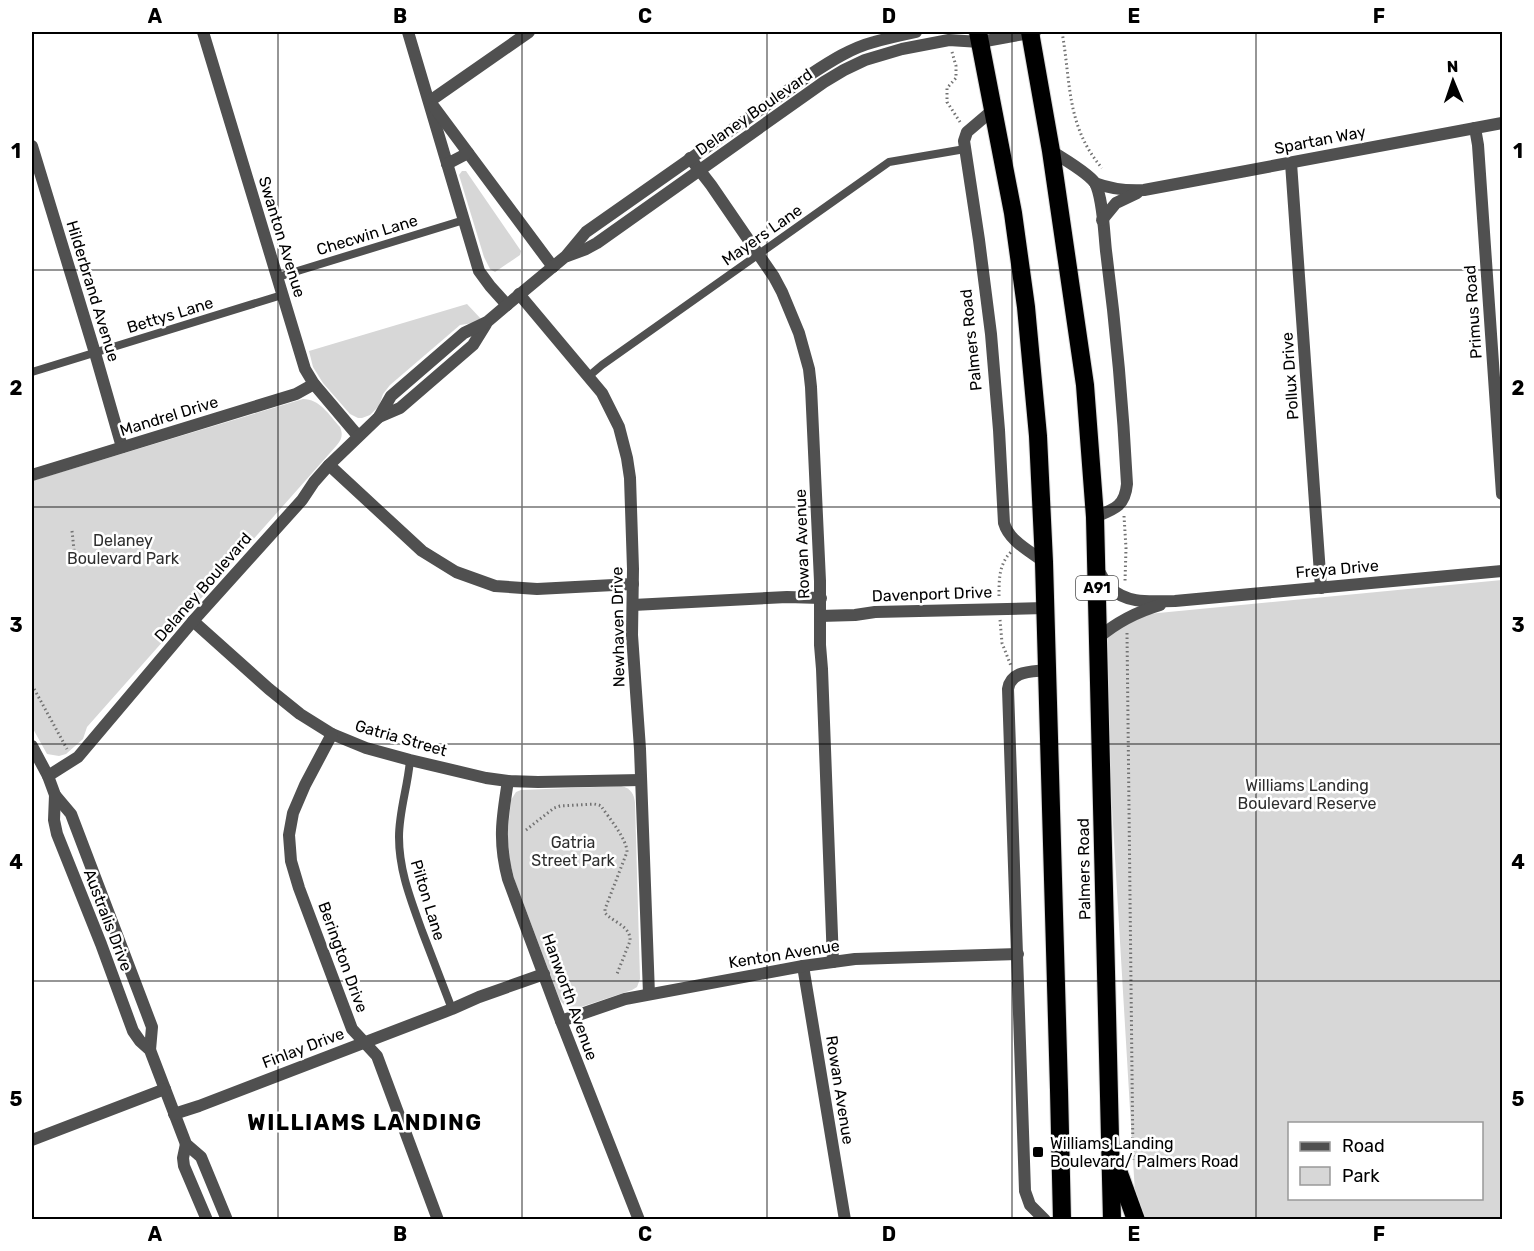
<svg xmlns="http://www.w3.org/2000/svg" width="1534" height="1251" font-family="Rubik,sans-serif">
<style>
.green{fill:#d7d7d7;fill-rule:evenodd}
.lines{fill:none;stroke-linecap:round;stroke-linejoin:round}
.highway-casing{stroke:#dbdbdb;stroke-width:20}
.path{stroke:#727272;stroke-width:3;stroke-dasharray:1.5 3;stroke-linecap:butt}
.lane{stroke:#505050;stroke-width:8}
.street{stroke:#505050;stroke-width:12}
.highway{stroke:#000;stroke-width:18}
.grid{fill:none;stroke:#000;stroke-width:1.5;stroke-opacity:0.55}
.poi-dot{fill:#000;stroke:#fff;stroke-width:2}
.labels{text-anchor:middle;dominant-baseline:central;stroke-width:5;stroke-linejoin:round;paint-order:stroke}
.shield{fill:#fff;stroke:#4c4c4c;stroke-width:1.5}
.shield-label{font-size:15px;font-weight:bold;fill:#000}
.street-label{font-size:16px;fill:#000;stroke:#fff}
.park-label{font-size:16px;fill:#2e2e2e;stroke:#fff}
.poi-label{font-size:16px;fill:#000;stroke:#fff;text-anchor:start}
.district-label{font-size:22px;font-weight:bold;letter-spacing:1.5px;fill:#000;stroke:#fff}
.neatline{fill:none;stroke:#000;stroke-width:2}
.grid-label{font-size:20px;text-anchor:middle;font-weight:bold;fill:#000}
</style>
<rect width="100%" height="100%" fill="#fff"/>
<g class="green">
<polygon points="462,171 466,171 521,251 520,255 495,272 490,269 484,257 459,175"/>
<polygon points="467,304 481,319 473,323 460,325 390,385 383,394 379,406 370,415 362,418 358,418 350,414 323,383 313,367 309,351"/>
<path d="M303,399C320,399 329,415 340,427C343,434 342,439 337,445L87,727L83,739L66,754L59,756L47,754L32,727V481Z"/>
<path d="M1502,580V1219H1140L1136,1210L1102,639L1118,628L1148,614ZM1290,1124H1482V1198H1290Z"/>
<path d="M621,786C631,788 634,794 635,803L640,979L637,987L632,990L575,1009C566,1008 563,1005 559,998L515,881L509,859L507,839L511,800L516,792L521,790Z"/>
</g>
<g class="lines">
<g class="highway-casing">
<g id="highway">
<polyline points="978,32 1013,213 1026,307 1038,436 1044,562 1059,1090 1062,1220"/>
<polyline points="1030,32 1051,151 1085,385 1095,517 1112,1220"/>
<polyline points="1116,1165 1136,1220"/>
</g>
</g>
<g class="path">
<path d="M1062,32C1071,82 1066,126 1102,168"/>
<polyline points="952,52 956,66 956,78 947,88 947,102 960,122"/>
<polyline points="1124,516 1126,548 1125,581"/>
<polyline points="72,531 74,550"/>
<path d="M999,596C999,579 999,564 1011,552"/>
<polyline points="1000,620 1002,643 1011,666"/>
<polyline points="1127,633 1133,1160"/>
<polyline points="32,685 67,749"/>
<path d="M526,830L554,808L560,806L594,804L599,805L601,806C609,818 627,839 627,852L605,909V913L608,916C617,923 631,928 630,941L617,974"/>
</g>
<g class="lane">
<polyline points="278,277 464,220"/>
<polyline points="32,372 282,295"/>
<polyline points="589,376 602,365 889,162 965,149"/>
<path d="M410,760C408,786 399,811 399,837C399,871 411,900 422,931C432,957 442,983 452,1009"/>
</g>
<g class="street">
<polyline points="203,32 305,369 314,384 358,436"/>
<polyline points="408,32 479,271 490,286 507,305"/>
<polyline points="430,101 529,32"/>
<polyline points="434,107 553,267"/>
<path d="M994,109L967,132L964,141L979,240L991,334L999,430L1004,523C1009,541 1030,551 1044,562"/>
<polyline points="1475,128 1478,145 1502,494"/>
<polyline points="32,146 95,353 122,447"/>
<path d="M1051,151C1061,157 1089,174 1095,183C1103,198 1104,233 1106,251C1116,328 1123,406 1127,484C1125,506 1115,509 1095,517"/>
<polyline points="690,158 711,185 774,277 782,292 799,333 809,369 811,387 820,581 820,645 822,669 833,962"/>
<polyline points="1291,163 1321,588"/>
<polyline points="447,164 468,153"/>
<path d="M1095,183C1111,189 1126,191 1144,190L1502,123"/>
<polyline points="1102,220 1116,203 1137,193"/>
<polyline points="567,256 586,249 597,243 824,82 844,70 865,60 902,49 949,40 980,42 1035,32"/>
<polyline points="519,294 602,393 619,427 627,458 630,478 633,569 632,635 640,749 649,994"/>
<polyline points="379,417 400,408 473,345 486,324"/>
<polyline points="329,465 422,551 456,572 495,586 537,589 633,584"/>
<polyline points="32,475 296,394 314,384"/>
<path d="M1097,568C1101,574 1105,583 1110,588C1129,605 1152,601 1175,601L1502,571"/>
<polyline points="633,605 787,597 821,598"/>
<polyline points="820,616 855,615 875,612 1045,608"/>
<polyline points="193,621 269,689 300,714 332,734 366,748 410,760 486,778 508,781 538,782 641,780"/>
<path d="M1098,638C1117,622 1136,612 1160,605"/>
<polyline points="332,734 305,785 293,813 289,835 291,861 299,888 352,1029 377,1056 438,1220"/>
<polyline points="32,746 48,776 55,795 71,814 152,1027 150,1050"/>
<path d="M48,776L78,757L193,621L302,500L314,482L329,465L379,417L391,396L464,333L487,322L507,305L566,256L586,232L811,74C831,61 851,48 874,42C888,38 902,35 916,32"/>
<path d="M508,781C502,818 498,841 508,879L561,1021L639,1220"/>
<polyline points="55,795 54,820 57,834 101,944 133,1031 140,1041 150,1050 186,1144 201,1157 227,1220"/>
<polyline points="803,966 845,1220"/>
<polyline points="561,1021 625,999 803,966 855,959 1018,954"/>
<polyline points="174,1114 199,1106 452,1009 479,997 544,974"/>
<polyline points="32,1140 165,1089"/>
<polyline points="186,1144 183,1158 184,1166 207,1220"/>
<path d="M1045,1220L1030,1205L1025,1191L1008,689C1011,670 1032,672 1047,670"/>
</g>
<use href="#highway" class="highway"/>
</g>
<path class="grid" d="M278,32V1220M522,32V1220M767,32V1220M1012,32V1220M1256,32V1220M32,270H1502M32,507H1502M32,744H1502M32,981H1502"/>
<rect class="poi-dot" x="1032" y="1146" width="12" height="12" rx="3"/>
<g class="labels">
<rect class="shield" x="1076" y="576" width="42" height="24" rx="4.5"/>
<g class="shield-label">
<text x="1097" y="588">A91</text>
</g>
<g class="street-label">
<text transform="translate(754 112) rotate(-35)">Delaney Boulevard</text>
<text transform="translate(1320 140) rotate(-11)">Spartan Way</text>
<text transform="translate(367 235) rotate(-17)">Checwin Lane</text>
<text transform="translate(762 235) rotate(-35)">Mayers Lane</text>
<text transform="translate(282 237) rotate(73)">Swanton Avenue</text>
<text transform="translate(93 291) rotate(73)">Hilderbrand Avenue</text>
<text transform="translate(1473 312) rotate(-94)">Primus Road</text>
<text transform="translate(170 315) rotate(-17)">Bettys Lane</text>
<text transform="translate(971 340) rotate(-96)">Palmers Road</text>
<text transform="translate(1290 376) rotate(-94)">Pollux Drive</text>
<text transform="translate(169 416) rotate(-17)">Mandrel Drive</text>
<text transform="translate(802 544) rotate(-92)">Rowan Avenue</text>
<text transform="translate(1337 569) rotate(-5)">Freya Drive</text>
<text transform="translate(203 587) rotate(-49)">Delaney Boulevard</text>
<text transform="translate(932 594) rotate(-2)">Davenport Drive</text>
<text transform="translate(618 627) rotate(-91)">Newhaven Drive</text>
<text transform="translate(401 738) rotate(16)">Gatria Street</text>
<text transform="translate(1084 869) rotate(-91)">Palmers Road</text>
<text transform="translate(428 900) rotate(73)">Pilton Lane</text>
<text transform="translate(108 920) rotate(69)">Australis Drive</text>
<text transform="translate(784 954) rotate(-9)">Kenton Avenue</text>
<text transform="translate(343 957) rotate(70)">Berington Drive</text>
<text transform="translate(570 997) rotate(70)">Hanworth Avenue</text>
<text transform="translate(303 1048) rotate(-21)">Finlay Drive</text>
<text transform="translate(840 1090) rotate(81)">Rowan Avenue</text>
</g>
<g class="park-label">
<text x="123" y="540">Delaney<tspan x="123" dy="18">Boulevard Park</tspan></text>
<text x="1307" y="785">Williams Landing<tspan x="1307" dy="18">Boulevard Reserve</tspan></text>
<text x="573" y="842">Gatria<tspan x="573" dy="18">Street Park</tspan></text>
</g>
<g class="poi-label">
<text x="1050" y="1143">Williams Landing<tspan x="1050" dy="18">Boulevard/ Palmers Road</tspan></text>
</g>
<g class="district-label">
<text x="365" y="1122">WILLIAMS LANDING</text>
</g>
</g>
<rect width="1534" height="1251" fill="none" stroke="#ffffff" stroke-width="66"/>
<rect x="1288" y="1122" width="195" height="78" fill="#ffffff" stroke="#999999" stroke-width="1.5"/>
<rect x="1300" y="1142" width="30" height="9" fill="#505050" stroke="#999999" stroke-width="1.5"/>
<text x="1342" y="1152" font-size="18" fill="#000000">Road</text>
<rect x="1300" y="1167" width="30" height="18" fill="#d7d7d7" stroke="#999999" stroke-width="1.5"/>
<text x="1342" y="1182" font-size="18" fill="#000000">Park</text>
<g transform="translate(1453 81) rotate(358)" stroke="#ffffff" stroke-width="4.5" paint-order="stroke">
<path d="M0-4.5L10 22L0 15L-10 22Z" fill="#000000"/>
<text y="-9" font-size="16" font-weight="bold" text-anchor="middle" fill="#000000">N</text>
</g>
<rect x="33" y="33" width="1468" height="1185" class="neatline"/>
<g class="grid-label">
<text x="155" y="23">A</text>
<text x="400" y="23">B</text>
<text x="645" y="23">C</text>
<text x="889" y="23">D</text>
<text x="1134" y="23">E</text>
<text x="1379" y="23">F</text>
<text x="16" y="158">1</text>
<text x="1518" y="158">1</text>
<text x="16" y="395">2</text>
<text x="1518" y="395">2</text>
<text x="16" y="632">3</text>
<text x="1518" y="632">3</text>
<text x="16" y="869">4</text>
<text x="1518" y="869">4</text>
<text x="16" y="1106">5</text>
<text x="1518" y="1106">5</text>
<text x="155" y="1241">A</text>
<text x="400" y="1241">B</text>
<text x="645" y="1241">C</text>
<text x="889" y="1241">D</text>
<text x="1134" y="1241">E</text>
<text x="1379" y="1241">F</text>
</g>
</svg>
